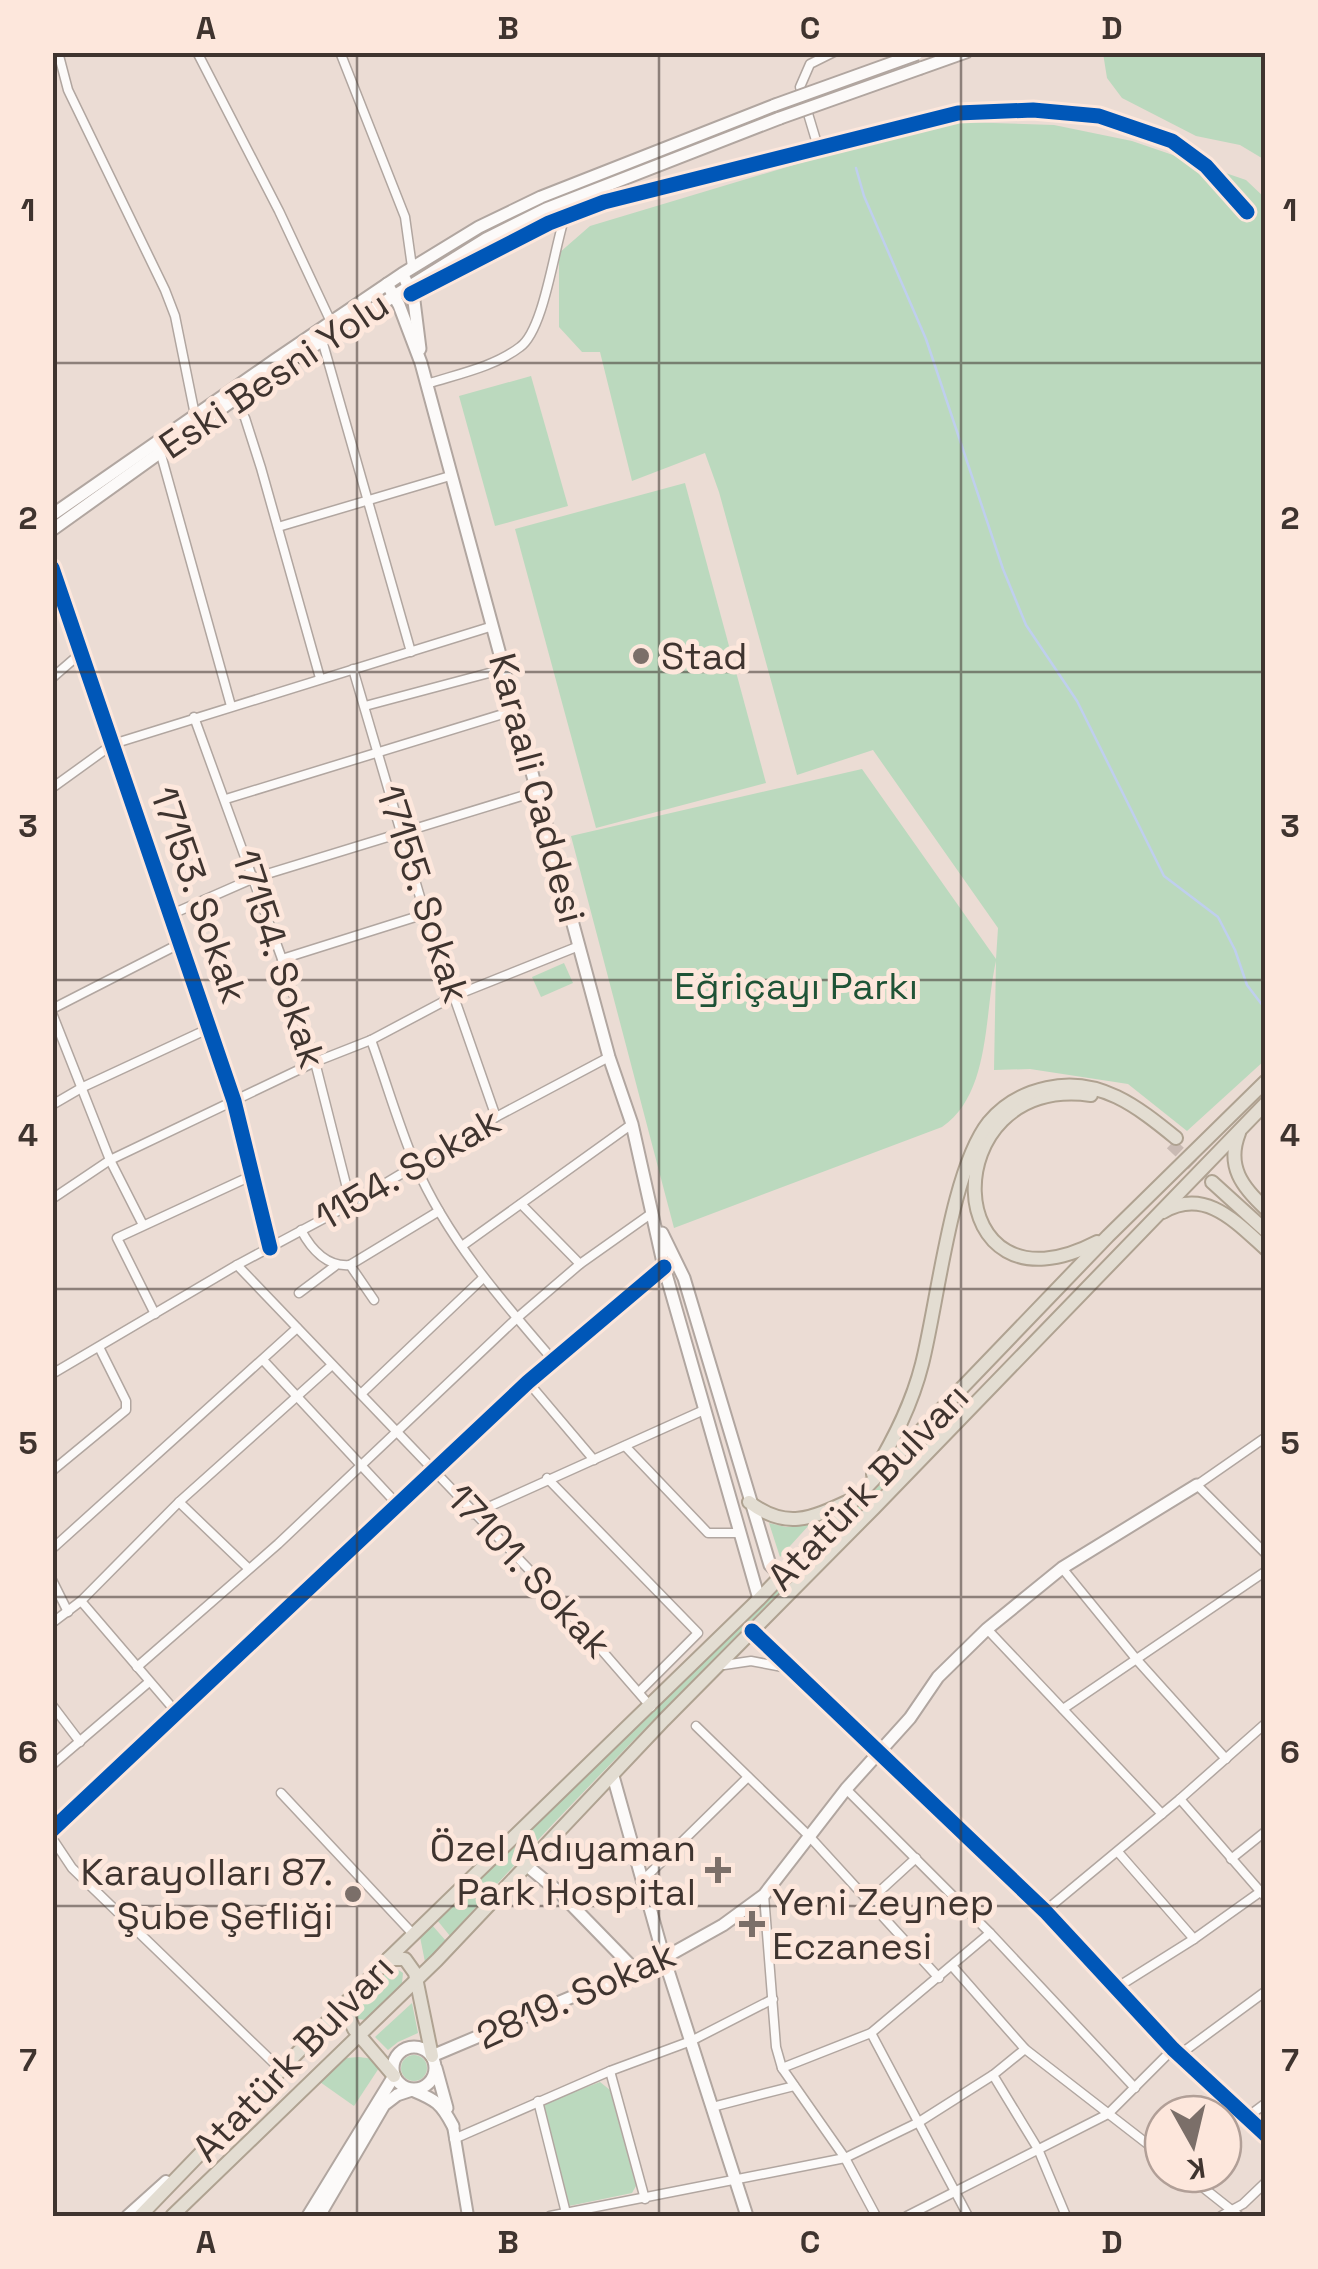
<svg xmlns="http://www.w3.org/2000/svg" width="1318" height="2269" font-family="'Space Grotesk',sans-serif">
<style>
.green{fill:#bbd9be}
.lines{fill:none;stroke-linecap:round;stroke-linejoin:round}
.stream{stroke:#bfcfee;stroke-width:2.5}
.trunk-tunnel{stroke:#c9bab3;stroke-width:12;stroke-dasharray:12 6;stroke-linecap:butt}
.minor-casing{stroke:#b1a6a0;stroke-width:11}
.tertiary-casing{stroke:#b1a6a0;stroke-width:14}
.secondary-casing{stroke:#b1a6a0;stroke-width:15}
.trunk-casing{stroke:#afa291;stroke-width:16}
.minor{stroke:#fcfaf9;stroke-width:8}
.tertiary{stroke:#fcfaf9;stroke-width:10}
.secondary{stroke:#fcfaf9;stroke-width:11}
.trunk{stroke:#e3ddd2;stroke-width:12}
.secondary-bridge-casing{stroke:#b1a6a0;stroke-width:15;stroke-linecap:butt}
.secondary-bridge{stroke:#fcfaf9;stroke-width:11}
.cycleway-casing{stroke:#fde7dc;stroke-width:21}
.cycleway{stroke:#0057b8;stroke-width:15}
.grid{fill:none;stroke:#3f342f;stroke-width:2.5;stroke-opacity:0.55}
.poi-dot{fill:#7b6f69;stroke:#fde7dc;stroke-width:4}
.labels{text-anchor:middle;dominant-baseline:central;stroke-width:10;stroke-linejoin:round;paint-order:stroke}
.street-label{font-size:38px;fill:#3f342f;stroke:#fde7dc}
.poi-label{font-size:38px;fill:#3f342f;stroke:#fde7dc;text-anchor:start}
.park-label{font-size:38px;fill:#1f5336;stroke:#fde7dc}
.neatline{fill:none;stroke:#3f342f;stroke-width:4}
.grid-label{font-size:32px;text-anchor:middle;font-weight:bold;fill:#3f342f}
</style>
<rect width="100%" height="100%" fill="#ebdcd4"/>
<g class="green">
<polygon points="1103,53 1265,53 1265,160 1240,145 1196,136 1122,98 1107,78"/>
<path d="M960,122L1054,125L1132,141L1246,180L1265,198V1060L1187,1131L1128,1084L1030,1069L994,1070L996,961C984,1013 991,1094 942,1127L674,1228L571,836L862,769L996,959L998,928L873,750L797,775L719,492L705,453L632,481L600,352H582L559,327V253L590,226L877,140Z"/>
<polygon points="531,376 568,506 495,526 459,396"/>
<polygon points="685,483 766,783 596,828 515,529"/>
<polygon points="564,963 573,983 541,997 532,977"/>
<path d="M939,1424L941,1427C778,1597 607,1760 450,1936L437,1920L750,1618Z"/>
<polygon points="769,1523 786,1527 810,1524 780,1557"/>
<polygon points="432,1925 446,1941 425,1962 420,1937"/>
<polygon points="394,1967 403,1973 402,1983 365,2020 358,2019 354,2006 389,1968"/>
<polygon points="412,2003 418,2033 398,2042 388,2050 375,2037"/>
<circle cx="414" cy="2068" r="13"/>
<polygon points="359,2057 374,2059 379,2068 354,2106 320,2082 346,2058"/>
<polygon points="600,2082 610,2090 636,2186 632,2193 569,2206 542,2104"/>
</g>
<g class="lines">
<polyline class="stream" points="856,168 864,196 926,339 1003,569 1026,625 1077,701 1164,876 1218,917 1235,950 1247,985 1266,1010"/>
<polyline class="trunk-tunnel" points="1171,1144 1206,1177"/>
<g class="minor-casing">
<g id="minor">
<polyline points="58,52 68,90 165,290 175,316 195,415"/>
<polyline points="197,52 279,211 331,322"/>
<polyline points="340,52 405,217 412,267"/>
<polyline points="818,147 800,87 810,64 834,52"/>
<polyline points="411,294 549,223 604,202 958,113 1033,110 1099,116 1172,141 1206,166 1247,212"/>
<polyline points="322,340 411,652"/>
<path d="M427,384C458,374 494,367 520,347C544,330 554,248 565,216"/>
<polyline points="234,400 245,418 261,468 320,678"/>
<polyline points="160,451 231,706"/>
<polyline points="278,527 450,476"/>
<polyline points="52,568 234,1101 270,1248"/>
<polyline points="353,669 425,914 496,1117"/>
<polyline points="52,678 82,652"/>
<polyline points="365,706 504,669"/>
<polyline points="194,717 282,959 315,1062 351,1204"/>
<polyline points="52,788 113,744 493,626"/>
<polyline points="226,799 516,710"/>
<polyline points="172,914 254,878 538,791"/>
<polyline points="282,959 425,914"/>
<polyline points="52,1009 181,943"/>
<polyline points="52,1013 110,1160 143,1225"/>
<path d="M371,1040C386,1081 398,1124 415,1164C447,1238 501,1300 553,1360"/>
<polyline points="52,1105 83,1087 210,1028"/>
<polyline points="52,1199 110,1160 315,1062 371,1040 454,996 579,946"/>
<polyline points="521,1204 580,1264"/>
<path d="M301,1230C311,1249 327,1267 350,1265L374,1300"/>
<polyline points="462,1246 632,1124"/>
<polyline points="237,1265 559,1601 651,1707"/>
<polyline points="350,1265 439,1211"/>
<polyline points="299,1293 335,1266"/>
<polyline points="155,1314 117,1238 251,1176"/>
<polyline points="263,1360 398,1505"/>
<polyline points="52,1374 237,1265 351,1204 496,1117 609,1057"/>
<polyline points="528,1382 594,1460"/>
<polyline points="362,1393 483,1278"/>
<polyline points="1266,1437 1197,1485 1266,1554"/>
<polyline points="625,1446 708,1533 740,1533"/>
<polyline points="52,1471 126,1410 126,1401 99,1347"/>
<polyline points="547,1478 698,1633 640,1691"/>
<polyline points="179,1502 248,1568"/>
<polyline points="473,1514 704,1410"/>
<polyline points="52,1549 297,1328"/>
<polyline points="1062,1568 1137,1660 1226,1759"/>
<polyline points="52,1580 68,1612"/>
<polyline points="81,1601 177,1713"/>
<polyline points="52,1623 81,1601 179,1502 332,1365"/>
<polyline points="987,1629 1162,1814"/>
<polyline points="724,1665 751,1661 788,1668"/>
<polyline points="137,1667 278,1544 517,1318 580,1264 652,1213"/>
<polyline points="52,1705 80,1742"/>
<polyline points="1063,1709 1266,1571"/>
<polyline points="696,1726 809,1836 939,1978"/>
<polyline points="52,1765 149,1682"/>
<polyline points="846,1789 990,1933 1135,2088"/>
<polyline points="281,1793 413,1934"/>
<polyline points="1180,1799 1266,1723"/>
<polyline points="52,1838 72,1868 281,2070"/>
<polyline points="1118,1852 1194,1939"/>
<polyline points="1231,1859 1266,1831"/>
<polyline points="643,1880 748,1777"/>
<polyline points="764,1895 776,2047 782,2068 845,2158 876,2216"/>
<polyline points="869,1901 916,1858"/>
<polyline points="1045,1911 1180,1799 1266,1898"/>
<polyline points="953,1967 1025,2049 1163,2156"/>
<polyline points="1116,1988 1194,1939 1260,1892"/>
<polyline points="871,2033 968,2216"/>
<polyline points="1179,2055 1266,1991"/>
<polyline points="782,2068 871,2033 990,1933"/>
<polyline points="610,2071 645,2199"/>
<polyline points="993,2075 1038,2149 1066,2216"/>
<polyline points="538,2101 566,2213"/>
<polyline points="712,2107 794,2086"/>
<polyline points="1246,2118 1266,2103"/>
<polyline points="454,2139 610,2071 691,2041 773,1999"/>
<polyline points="1186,2174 1239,2216"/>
<polyline points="550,2216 845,2158 919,2122 993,2075 1025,2049"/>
<polyline points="907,2216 1108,2114 1173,2049"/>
<polyline points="1221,2216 1243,2204 1266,2182"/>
</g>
</g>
<g class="tertiary-casing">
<g id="tertiary">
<polyline points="752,1631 1045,1911 1173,2049 1266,2135"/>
<polyline points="52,1830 528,1382 664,1267"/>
<polyline points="453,2126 468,2216"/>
<polyline points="127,2216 166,2181"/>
</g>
</g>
<g class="secondary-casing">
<g id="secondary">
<polyline points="921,68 966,52"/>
<polyline points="405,279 414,301 420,349"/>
<polyline points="387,284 399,305 421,363 609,1057 632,1124 664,1267 759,1599"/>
<polyline points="52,515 275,360 402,274 479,227 541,197 775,105"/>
<polyline points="52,530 278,368 486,239 546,209 780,118"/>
<polyline points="662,1233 684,1278 770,1565 781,1576"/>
<polyline points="613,1776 664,1958 747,2216"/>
<polyline points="526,1865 559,1892 636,1971"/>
<circle cx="414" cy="2068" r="21"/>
<polyline points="432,2056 664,1958 723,1925 764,1895 846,1789 910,1718 938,1677 987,1629 1062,1568 1197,1485"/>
<polyline points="436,2068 447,2108"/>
<polyline points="308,2216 394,2076"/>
<path d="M319,2216L384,2105L397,2095L412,2090C436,2100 441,2103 453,2126"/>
</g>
</g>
<g class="trunk-casing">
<g id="trunk">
<path d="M1091,1095C932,1073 938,1325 1097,1242"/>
<path d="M1239,1133C1226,1166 1242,1187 1266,1209"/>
<polyline points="1212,1182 1266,1231"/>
<path d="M1163,1212C1205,1187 1236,1222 1266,1249"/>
<path d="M873,1474C894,1439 912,1404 922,1364C938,1301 951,1170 989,1122C1004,1104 1024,1093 1047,1088C1099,1076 1138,1107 1176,1138"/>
<path d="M749,1502C787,1531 812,1518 851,1500"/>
<polyline points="388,1959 405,1959 415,1973 432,2056"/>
<polyline points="343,2005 354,2029 394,2076"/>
<polyline points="140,2216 388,1959 759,1599 1108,1236 1266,1081"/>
<polyline points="172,2216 437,1960 664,1720 874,1508 1266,1103"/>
</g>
</g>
<use href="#minor" class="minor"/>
<use href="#tertiary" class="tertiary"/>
<use href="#secondary" class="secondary"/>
<use href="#trunk" class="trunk"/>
<g class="secondary-bridge-casing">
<g id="secondary-bridge">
<polyline points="775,105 917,54"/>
<polyline points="780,118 921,68"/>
</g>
</g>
<use href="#secondary-bridge" class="secondary-bridge"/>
<g class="cycleway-casing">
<g id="cycleway">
<polyline points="411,294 549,223 604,202 958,113 1033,110 1099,116 1172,141 1206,166 1247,212"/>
<polyline points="52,568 234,1101 270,1248"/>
<polyline points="752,1631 1045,1911 1173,2049 1266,2135"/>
<polyline points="52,1830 528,1382 664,1267"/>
</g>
</g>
<use href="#cycleway" class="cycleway"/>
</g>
<path class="grid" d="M357,52V2216M659,52V2216M961,52V2216M52,363H1266M52,672H1266M52,980H1266M52,1289H1266M52,1597H1266M52,1906H1266"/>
<g class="poi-dot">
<circle cx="641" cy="656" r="10"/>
<path d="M713 1855h10v10h10v10h-10v10h-10v-10h-10v-10h10z"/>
<circle cx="353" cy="1894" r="10"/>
<path d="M747 1909h10v10h10v10h-10v10h-10v-10h-10v-10h10z"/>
</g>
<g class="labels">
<g class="street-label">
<text transform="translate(274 375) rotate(-34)">Eski Besni Yolu</text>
<text transform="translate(537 788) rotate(75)">Karaali Caddesi</text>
<text transform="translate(423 894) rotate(72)">17155. Sokak</text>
<text transform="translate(199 895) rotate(71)">17153. Sokak</text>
<text transform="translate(279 959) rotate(72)">17154. Sokak</text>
<text transform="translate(408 1169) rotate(-30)">1154. Sokak</text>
<text transform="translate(868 1487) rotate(-46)">Atatürk Bulvarı</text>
<text transform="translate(529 1571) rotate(47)">17101. Sokak</text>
<text transform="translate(576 1995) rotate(-24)">2819. Sokak</text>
<text transform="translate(293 2058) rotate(-46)">Atatürk Bulvarı</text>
</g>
<g class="poi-label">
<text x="661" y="656">Stad</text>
<text x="696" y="1848" text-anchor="end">Özel Adıyaman<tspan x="696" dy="44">Park Hospital</tspan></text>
<text x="333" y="1872" text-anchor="end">Karayolları 87.<tspan x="333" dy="44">Şube Şefliği</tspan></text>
<text x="772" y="1902">Yeni Zeynep<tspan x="772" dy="44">Eczanesi</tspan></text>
</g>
<g class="park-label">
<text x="796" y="986">Eğriçayı Parkı</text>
</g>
</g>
<rect width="1318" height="2269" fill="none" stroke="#fde7dc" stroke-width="110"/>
<g transform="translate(1193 2144) rotate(172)"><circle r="48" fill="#fde7dc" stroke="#b19f97" stroke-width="2.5"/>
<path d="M0-8L18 38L0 25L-18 38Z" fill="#7b6f69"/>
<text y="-15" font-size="28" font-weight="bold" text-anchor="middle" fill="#3f342f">K</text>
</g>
<rect x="55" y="55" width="1208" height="2159" class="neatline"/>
<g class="grid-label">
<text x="206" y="39">A</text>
<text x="508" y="39">B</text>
<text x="810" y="39">C</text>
<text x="1112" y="39">D</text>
<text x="28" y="221">1</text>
<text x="1290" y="221">1</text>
<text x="28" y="529">2</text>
<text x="1290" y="529">2</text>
<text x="28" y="837">3</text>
<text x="1290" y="837">3</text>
<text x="28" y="1146">4</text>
<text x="1290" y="1146">4</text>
<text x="28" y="1454">5</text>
<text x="1290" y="1454">5</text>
<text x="28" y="1763">6</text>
<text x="1290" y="1763">6</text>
<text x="28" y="2071">7</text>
<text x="1290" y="2071">7</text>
<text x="206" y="2253">A</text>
<text x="508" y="2253">B</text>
<text x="810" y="2253">C</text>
<text x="1112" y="2253">D</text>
</g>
</svg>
